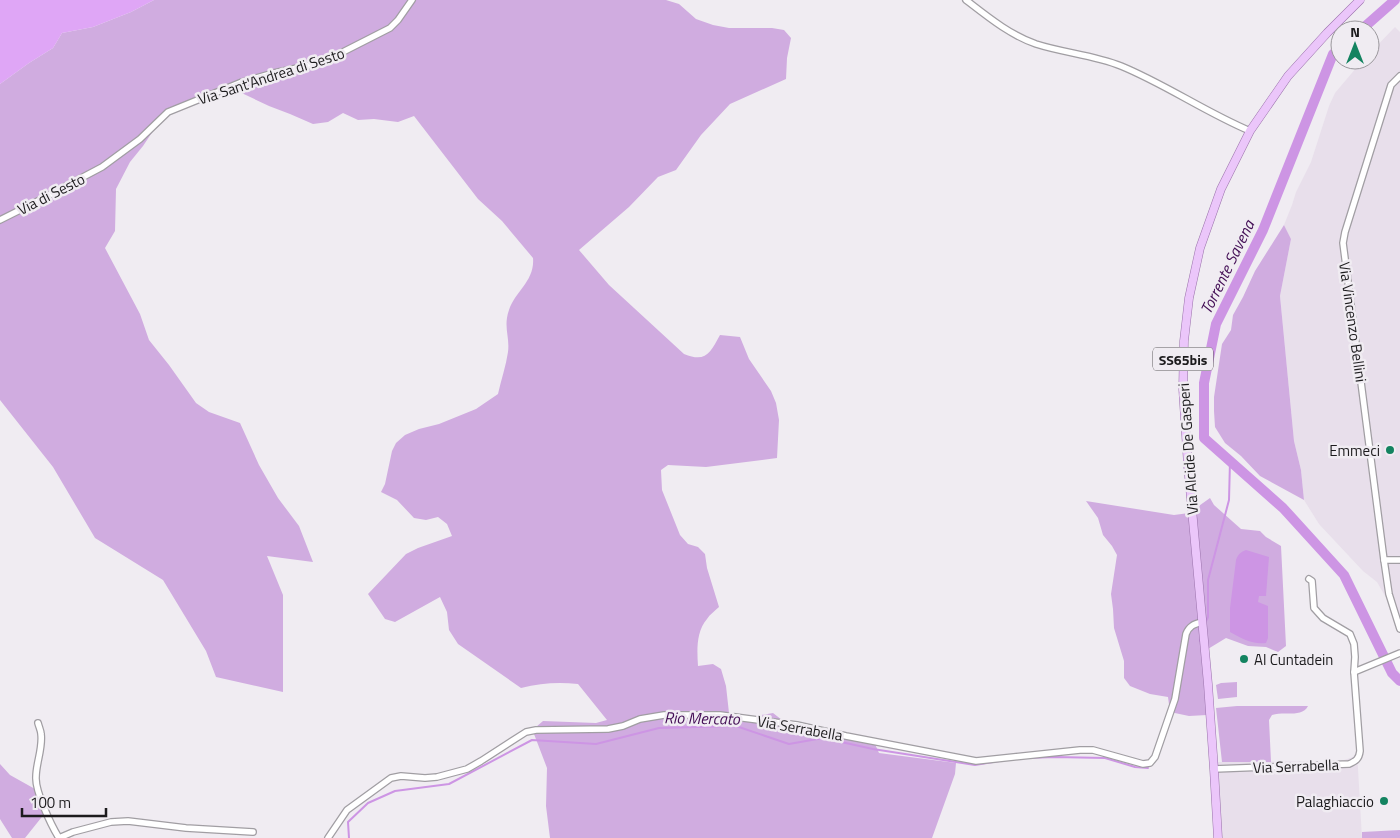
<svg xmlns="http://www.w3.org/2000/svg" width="1400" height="838" font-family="'Titillium Web',sans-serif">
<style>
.built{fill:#e8dfeb}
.green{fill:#d0ace0}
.forest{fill:#dfa6f6}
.water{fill:#cd95e4}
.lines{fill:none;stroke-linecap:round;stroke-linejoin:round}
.stream{stroke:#cd95e4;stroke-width:2}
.river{stroke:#cd95e4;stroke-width:10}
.minor-casing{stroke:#a19ea3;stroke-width:8}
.major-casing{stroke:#9971aa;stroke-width:9}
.minor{stroke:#fff;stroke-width:5.5}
.major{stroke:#ebc6fa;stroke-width:8}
.poi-dot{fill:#138360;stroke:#f0ecf2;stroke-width:2}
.labels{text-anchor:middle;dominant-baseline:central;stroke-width:5;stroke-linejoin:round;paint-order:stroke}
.shield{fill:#f0ecf2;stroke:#5c5a5d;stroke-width:1}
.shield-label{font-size:14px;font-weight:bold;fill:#1c1b1d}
.street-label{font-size:15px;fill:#1c1b1d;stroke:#f0ecf2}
.poi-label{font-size:15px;fill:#1c1b1d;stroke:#f0ecf2;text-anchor:end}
.water-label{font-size:16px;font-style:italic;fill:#430e55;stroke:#f0ecf2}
</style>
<rect width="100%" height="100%" fill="#f0ecf2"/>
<g class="built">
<polygon points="1395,27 1400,32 1400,622 1377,582 1363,571 1319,524 1304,500 1301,470 1294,441 1280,296 1291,239 1284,225 1292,205 1296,192 1311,162 1329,106 1335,93 1357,67 1364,60 1370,60 1370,53"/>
<polygon points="1357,751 1362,838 1216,838 1210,778 1210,762 1341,761 1353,757"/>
</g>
<g class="green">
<path d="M154,0H666L679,4L696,19L713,25L729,28H772L784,30L791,38L787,58L786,79L730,104L701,135L676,170L658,177L629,207L579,250L609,285L684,354C706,363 710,353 720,335L740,337L749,359L771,391L776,403L779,420L777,458L706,467L668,465L661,470L662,490L680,535L688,544L698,547L705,554L707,568L719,607C715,611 710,614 707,619C696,632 697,650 698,666L713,664L721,669L726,686L729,713L745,718L773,713L782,720L822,729L836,731L850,738L875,744L879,753L956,763L955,774L932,838H550L546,806L547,768L534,734L536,727L543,721L596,723L607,720L578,684C558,682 541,683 521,688L458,644L449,630L447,612L440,597L395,622L385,619L368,594L406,554L418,548L452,536L447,524L438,517L426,520L414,518L397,500L381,492L385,484L392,451L396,443L405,435L419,429L439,424L476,409L498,394C501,380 506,366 508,352C510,336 503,327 509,310C515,291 535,281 533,258L502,221L478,199L414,116L398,122L374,119L358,120L343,113L328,122L313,124L290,114L269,106L231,88L211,99L170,114L153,131L143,146L130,162L116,189L115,231L105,248L140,314L149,340L169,365L196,403L209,412L240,423L259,465L278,498L299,526L313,562L267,556L283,595V692L216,677L206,651L163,580L95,538L53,467L0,400V84L29,63L53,48L62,33L93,27L131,12Z"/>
<polygon points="1284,225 1291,239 1280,296 1294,441 1301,470 1304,500 1260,476 1241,456 1225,443 1215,427 1214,411 1214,397 1222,344 1231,330 1233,315 1243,297 1255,271"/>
<polygon points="1210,498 1214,505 1241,529 1260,531 1266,537 1281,546 1286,646 1278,652 1266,647 1248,646 1226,638 1203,652 1207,715 1189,716 1170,712 1168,697 1150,694 1130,686 1124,678 1124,661 1114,628 1113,609 1111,594 1117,555 1112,546 1103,535 1098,518 1086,501 1174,515 1189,513"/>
<polygon points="1237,682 1237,697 1218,699 1216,685 1221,683"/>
<path d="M1237,706H1308C1302,718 1284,711 1272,715L1269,720L1271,762H1222L1216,708Z"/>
<polygon points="0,764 10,775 35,789 45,813 25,838 12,838 0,819"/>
<polygon points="1400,830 1400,838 1362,838 1362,832"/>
</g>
<polygon class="forest" points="0,0 154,0 131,12 93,27 62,33 53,48 29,63 0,84"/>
<path class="water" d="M1246,550L1269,557L1266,596H1259L1258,602L1268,606V638L1266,643C1253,645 1241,638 1230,632V608L1236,560C1238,554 1241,552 1246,550Z"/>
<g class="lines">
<g class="stream">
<polyline points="1206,621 1208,617 1208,580 1229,500 1230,461"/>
<polyline points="1200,641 1200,640"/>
<polyline points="1026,758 1055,757 1105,758 1135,767 1148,768"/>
<polyline points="349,838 348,822 368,803 395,791 449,784 532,740 596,744 659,728 736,726 789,744 823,738 873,749 975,765 999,761"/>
</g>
<g class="river">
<polyline points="1361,30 1395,0"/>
<polyline points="1340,48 1333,54 1263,230 1216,324 1204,383 1204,438 1283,508 1344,575 1392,673 1400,681"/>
</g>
<g class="minor-casing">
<g id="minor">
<path d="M966,0C988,17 1010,35 1036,44C1064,53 1094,55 1121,66C1165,84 1205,112 1250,131"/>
<polyline points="1400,76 1391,85 1345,232 1343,243 1384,560 1389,594 1400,629"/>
<polyline points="0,220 34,203 102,167 140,139 168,112 242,82 274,73 316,64 335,56 390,28 398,20 412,0"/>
<polyline points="1384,560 1400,560"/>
<polyline points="1309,579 1312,581 1314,608 1323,618 1350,634 1354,644 1355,657 1354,672"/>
<path d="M38,723C39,727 41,731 41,734C43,748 36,763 36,777C35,791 51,825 59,838"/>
<path d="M1214,769L1349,764C1356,761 1359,759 1360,751L1354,672L1400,653"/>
<polyline points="59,838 73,832 111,822 128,821 186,828 253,832"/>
<path d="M328,838L347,810L391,778L401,776L425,778L437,777L467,769L481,761L526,732L536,730L608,729L623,726L640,719L664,715H720L797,725L846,736L976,761L1080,750H1093L1143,764L1150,763L1155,757L1175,699L1186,634C1189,626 1194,624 1202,622"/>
</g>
</g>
<g class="major-casing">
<polyline id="major" points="1218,838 1214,769 1208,684 1188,466 1183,389 1184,341 1189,298 1200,248 1221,189 1250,131 1288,76 1327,33 1360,0"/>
</g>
<use href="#minor" class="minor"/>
<use href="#major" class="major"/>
</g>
<g class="poi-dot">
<circle cx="1390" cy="450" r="5"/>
<circle cx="1244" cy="659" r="5"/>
<circle cx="1384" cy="801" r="5"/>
</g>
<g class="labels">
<rect class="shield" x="1153" y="347.5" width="60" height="23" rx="4"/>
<g class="shield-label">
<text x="1183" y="359">SS65bis</text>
</g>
<g class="street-label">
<text transform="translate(271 76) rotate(-18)">Via Sant'Andrea di Sesto</text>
<text transform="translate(51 194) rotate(-27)">Via di Sesto</text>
<text transform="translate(1353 322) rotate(82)">Via Vincenzo Bellini</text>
<text transform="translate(1188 449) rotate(-94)">Via Alcide De Gasperi</text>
<text transform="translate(800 728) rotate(10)">Via Serrabella</text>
<text transform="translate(1296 766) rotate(-2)">Via Serrabella</text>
</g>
<g class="poi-label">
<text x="1380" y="450">Emmeci</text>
<text x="1254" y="659" text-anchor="start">Al Cuntadein</text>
<text x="1374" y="801">Palaghiaccio</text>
</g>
<g class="water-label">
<text transform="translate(1227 267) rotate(-64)">Torrente Savena</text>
<text transform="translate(702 718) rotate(1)">Rio Mercato</text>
</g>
</g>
<g transform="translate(1355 45)"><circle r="24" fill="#f0ecf2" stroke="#9b989d"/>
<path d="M0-4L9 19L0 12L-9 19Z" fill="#138360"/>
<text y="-8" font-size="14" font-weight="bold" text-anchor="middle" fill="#1c1b1d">N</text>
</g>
<path d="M22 808v8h84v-8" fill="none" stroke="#1c1b1d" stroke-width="2.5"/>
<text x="30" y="808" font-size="15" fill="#1c1b1d" stroke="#f0ecf2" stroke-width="4" paint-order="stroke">100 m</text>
</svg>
